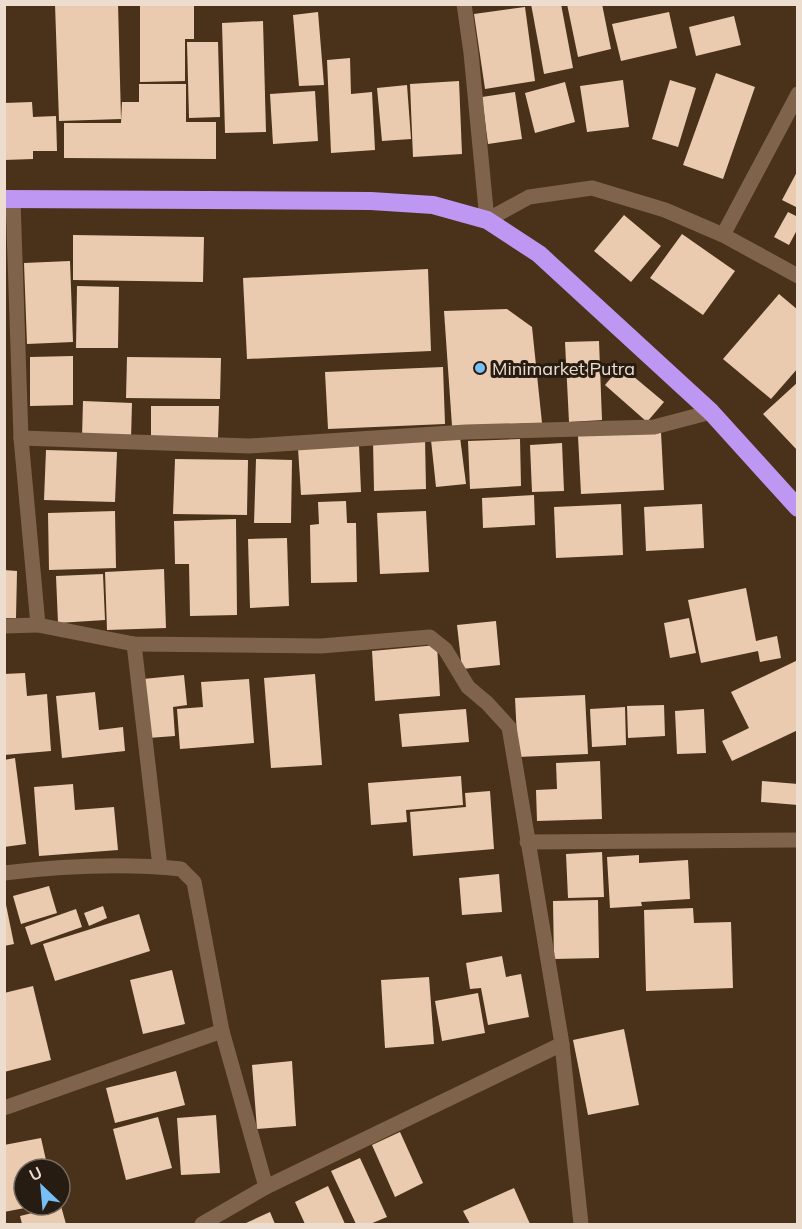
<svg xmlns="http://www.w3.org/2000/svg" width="802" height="1229" font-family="Mulish,sans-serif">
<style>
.building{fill:#eacbb0}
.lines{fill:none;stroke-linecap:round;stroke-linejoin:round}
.minor{stroke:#7f634a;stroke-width:15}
.highway{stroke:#be97f2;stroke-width:18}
.poi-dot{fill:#77bff7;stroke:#271c12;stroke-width:2}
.labels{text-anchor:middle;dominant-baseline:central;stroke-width:6;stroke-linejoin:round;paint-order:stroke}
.poi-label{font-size:18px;fill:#edddcf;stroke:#271c12;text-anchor:start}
</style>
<rect width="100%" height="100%" fill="#4a311a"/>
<g class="building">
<polygon points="55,4 118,4 121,119 59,121"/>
<polygon points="140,4 194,4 194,39 185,39 185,81 140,82"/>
<polygon points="531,4 561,4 573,68 544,74"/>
<polygon points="567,4 602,4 611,49 578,57"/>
<polygon points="525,7 535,81 485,89 474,14"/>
<polygon points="318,12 324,85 299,86 293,15"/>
<polygon points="669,12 677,48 621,61 612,24"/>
<polygon points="734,16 741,45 696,56 689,27"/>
<polygon points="263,21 266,132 225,133 222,23"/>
<polygon points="187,42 218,42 220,117 189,118"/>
<polygon points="350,58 351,94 372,92 375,150 331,153 327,60"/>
<polygon points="716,73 755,87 723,179 683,165"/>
<polygon points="623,80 629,127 587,132 580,86"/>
<polygon points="670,80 696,88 678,147 652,139"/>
<polygon points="459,81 462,154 413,157 410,84"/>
<polygon points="565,82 575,122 535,133 525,93"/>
<polygon points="139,84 186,84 186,122 216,122 216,159 64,158 64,123 121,123 122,102 139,102"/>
<polygon points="407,85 411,139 382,141 377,88"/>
<polygon points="315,91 318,141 273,144 270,94"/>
<polygon points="515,92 522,139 488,144 482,97"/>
<polygon points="32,102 33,117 56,116 57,151 33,151 33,159 4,160 4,103"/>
<polygon points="798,170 798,208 782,200"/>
<polygon points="788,212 798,217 798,228 789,245 774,237"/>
<polygon points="624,215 661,246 631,282 594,251"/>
<polygon points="682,234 735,271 703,315 650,278"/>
<polygon points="73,235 204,237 203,282 73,280"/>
<polygon points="70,261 73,342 27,344 24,263"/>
<polygon points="428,269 431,351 247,359 243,278"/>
<polygon points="77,286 119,287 118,348 76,348"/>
<polygon points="779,294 798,310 798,368 771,399 723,359"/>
<polygon points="507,309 532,327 542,423 452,426 444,311"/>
<polygon points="599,341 602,420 569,422 565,342"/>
<polygon points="73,356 73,405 30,406 30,357"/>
<polygon points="127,357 221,358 220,399 126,398"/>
<polygon points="621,366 664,402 647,422 605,385"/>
<polygon points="443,367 445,424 328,429 325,372"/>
<polygon points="798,382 798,451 763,414"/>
<polygon points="83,401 132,403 131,439 82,438"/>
<polygon points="151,406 219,406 218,439 151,438"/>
<polygon points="661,432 664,490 581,494 578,436"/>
<polygon points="460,437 466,484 436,487 431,440"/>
<polygon points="425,438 426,489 374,491 373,440"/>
<polygon points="520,439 521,486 470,489 468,441"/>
<polygon points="562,443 564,491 532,492 530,445"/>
<polygon points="359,445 361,492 301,495 298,448"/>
<polygon points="46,450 117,452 115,502 44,500"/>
<polygon points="175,459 248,460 247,515 173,514"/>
<polygon points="256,459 292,460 291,523 254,523"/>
<polygon points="534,495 535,525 483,528 482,498"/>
<polygon points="346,501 347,523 356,523 357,582 311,583 310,525 319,524 318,502"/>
<polygon points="621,504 623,555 556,558 554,507"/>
<polygon points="702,504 704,548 646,551 644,507"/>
<polygon points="115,511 116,568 49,570 48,513"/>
<polygon points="426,511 429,572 380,574 377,513"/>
<polygon points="236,519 237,615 190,616 189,564 175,564 174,521"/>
<polygon points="287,538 289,606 250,608 248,539"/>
<polygon points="164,569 166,628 107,630 105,572"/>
<polygon points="4,570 17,571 16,618 4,618"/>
<polygon points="103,574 105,620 58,623 56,576"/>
<polygon points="746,588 756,641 777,636 781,658 760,662 758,651 701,663 688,600"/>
<polygon points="689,618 696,653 670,658 664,623"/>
<polygon points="496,621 500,665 462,669 457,625"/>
<polygon points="437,645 440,696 375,701 372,651"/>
<polygon points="798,660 798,730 732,761 722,741 749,728 731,692"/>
<polygon points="25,673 27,696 47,694 51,751 4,755 4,674"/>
<polygon points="315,674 322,765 271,768 264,678"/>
<polygon points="184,675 187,705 173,707 175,736 148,738 143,679"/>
<polygon points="249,679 254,743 180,749 177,709 203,707 201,682"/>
<polygon points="95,692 99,730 123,727 125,751 62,758 56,696"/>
<polygon points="585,695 588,754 518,757 515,698"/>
<polygon points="664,705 665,736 628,738 627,706"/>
<polygon points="625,707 626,745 592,747 590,709"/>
<polygon points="466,709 469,742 402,747 399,714"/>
<polygon points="704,709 706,753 677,754 675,711"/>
<polygon points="15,758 26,844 4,847 4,760"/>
<polygon points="600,761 602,819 537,821 536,790 557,789 556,763"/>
<polygon points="461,776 463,805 406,810 407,822 371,825 368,783"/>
<polygon points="762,781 798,784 798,805 761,802"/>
<polygon points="73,784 75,810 114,807 118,850 39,856 34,787"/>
<polygon points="490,791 494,849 413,856 410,812 466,807 465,793"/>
<polygon points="602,852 604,897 568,898 566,854"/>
<polygon points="639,855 639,863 688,860 690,899 641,902 642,906 610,908 607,857"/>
<polygon points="499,874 502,912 462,915 459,878"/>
<polygon points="49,886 57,913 21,924 13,896"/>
<polygon points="4,895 14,944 4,946"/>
<polygon points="598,900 599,958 554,959 553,901"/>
<polygon points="103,906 107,918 89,926 84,913"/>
<polygon points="693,908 694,923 731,922 733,988 646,991 644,910"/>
<polygon points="76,909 82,927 31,945 25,927"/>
<polygon points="139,914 150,951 55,981 43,944"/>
<polygon points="502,956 506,977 521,974 529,1017 488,1025 481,988 470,989 466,963"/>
<polygon points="172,970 185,1024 143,1034 130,980"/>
<polygon points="429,977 434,1044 385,1048 381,980"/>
<polygon points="33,986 51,1060 4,1072 4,993"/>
<polygon points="478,993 485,1033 442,1041 435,1001"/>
<polygon points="624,1029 639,1105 588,1115 573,1040"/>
<polygon points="292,1061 296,1126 257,1129 252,1065"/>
<polygon points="176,1071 185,1105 115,1123 106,1088"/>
<polygon points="216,1115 220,1173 181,1175 177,1118"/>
<polygon points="158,1117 172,1168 126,1180 113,1129"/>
<polygon points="400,1132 423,1183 395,1197 372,1145"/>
<polygon points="41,1138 48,1169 24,1169 24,1205 35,1206 4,1212 4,1145"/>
<polygon points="360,1158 387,1217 370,1224 356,1224 331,1171"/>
<polygon points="328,1186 345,1224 305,1224 295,1202"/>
<polygon points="514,1188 530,1224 470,1224 463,1211"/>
<polygon points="61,1206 66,1224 22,1224 20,1216"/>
<polygon points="270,1212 275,1224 246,1224 246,1223"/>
</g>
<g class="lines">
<g class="minor">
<polyline points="464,4 471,53 487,220 529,197 592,188 665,210 723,235 798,276"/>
<polyline points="13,199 21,438 38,625 134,644 321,646 430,637 445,649 468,687 487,703 509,727 562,1044 266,1187 202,1224"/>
<polyline points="723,235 798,94"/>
<polyline points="21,438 249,446 466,432 654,427 711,412"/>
<polyline points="4,626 38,625"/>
<polyline points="134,644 160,867"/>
<polyline points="527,842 798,840"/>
<path d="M4,873C63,866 122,863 181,869L194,882L222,1031L266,1187"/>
<polyline points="562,1044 581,1224"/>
<polyline points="4,1108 222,1031"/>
</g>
<polyline class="highway" points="4,199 371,201 433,205 487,220 539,254 711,412 798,508"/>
</g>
<circle class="poi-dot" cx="480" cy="368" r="6"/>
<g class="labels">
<g class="poi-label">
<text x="492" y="368">Minimarket Putra</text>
</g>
</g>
<rect width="802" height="1229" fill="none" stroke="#edddcf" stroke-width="12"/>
<g transform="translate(42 1187) rotate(334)"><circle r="28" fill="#271c12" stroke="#76695e" stroke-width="1.5"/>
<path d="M0-4.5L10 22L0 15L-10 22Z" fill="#77bff7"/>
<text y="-9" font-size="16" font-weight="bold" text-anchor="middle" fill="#edddcf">U</text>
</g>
</svg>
